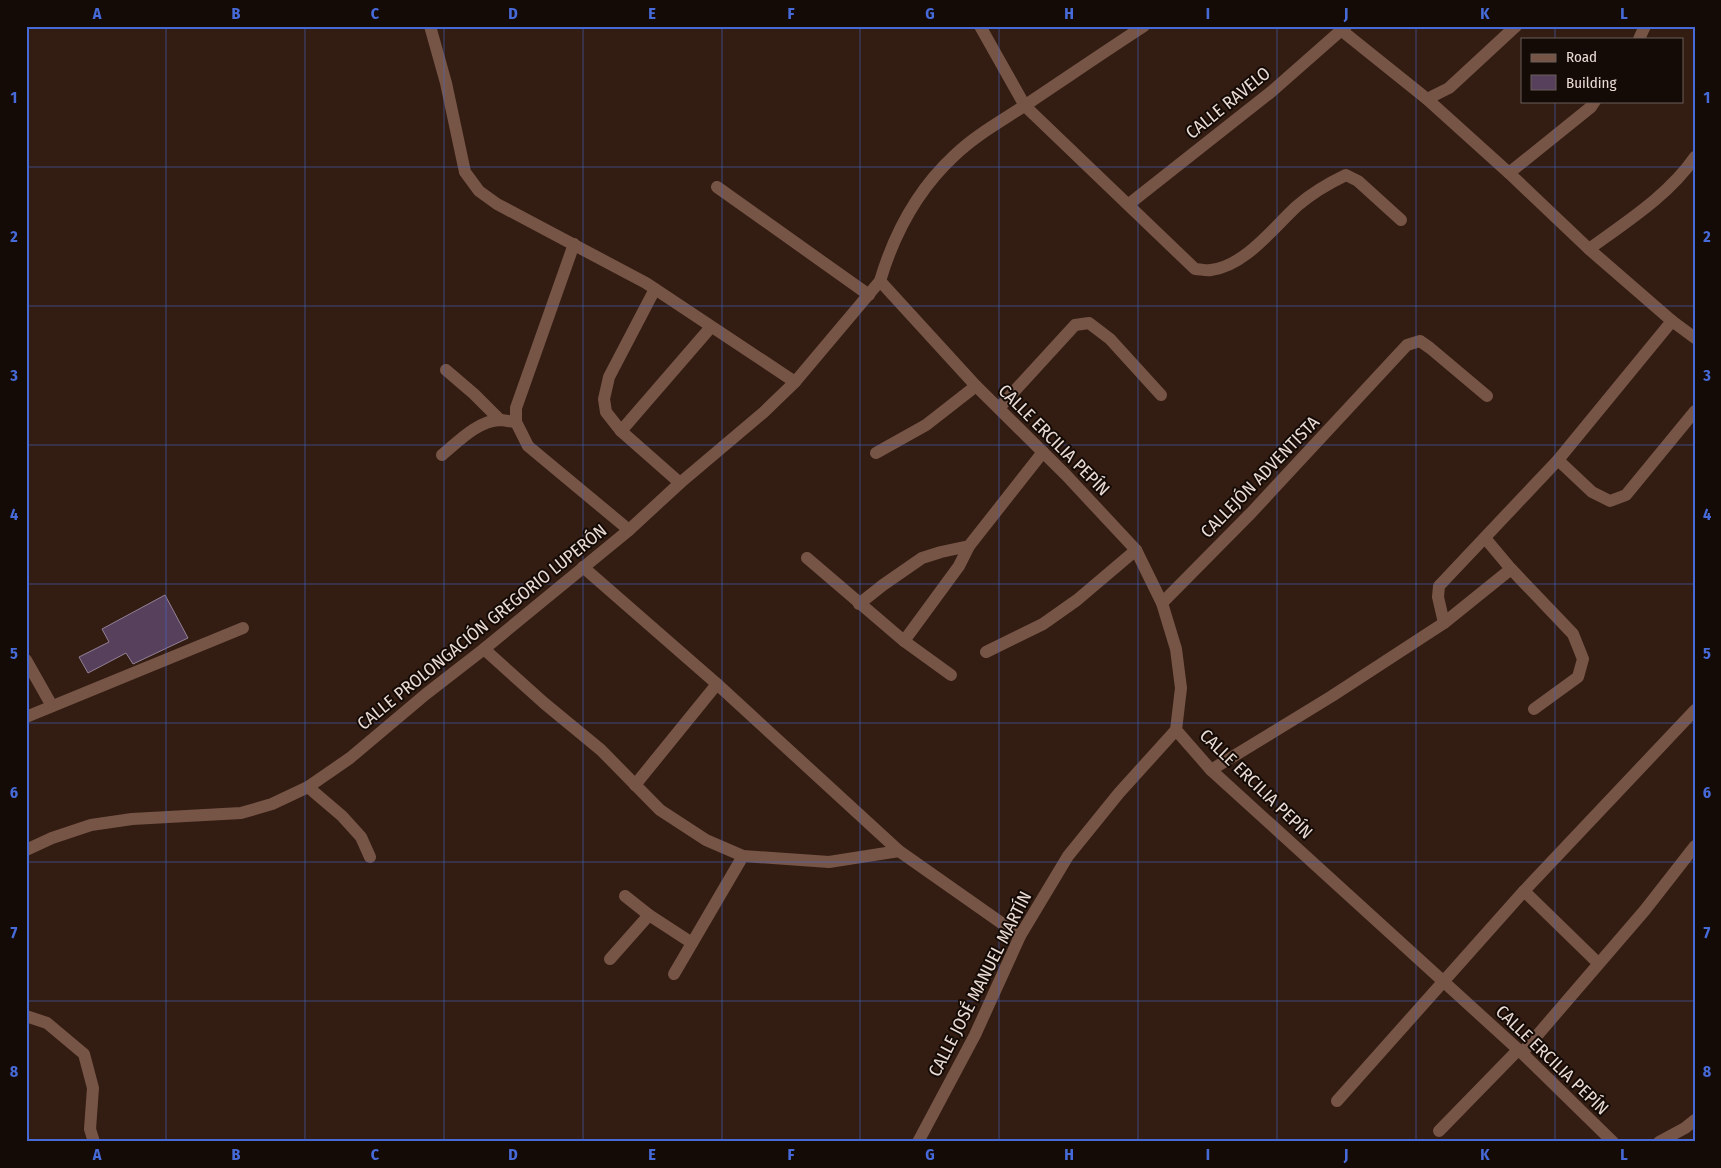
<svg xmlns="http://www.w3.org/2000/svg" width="1721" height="1168" font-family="'Fira Sans Condensed',sans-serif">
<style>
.building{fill:#57405b;stroke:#938197}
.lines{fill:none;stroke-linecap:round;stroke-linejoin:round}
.minor{stroke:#775546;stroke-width:12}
.grid{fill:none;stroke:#466ad7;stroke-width:1;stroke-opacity:0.55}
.labels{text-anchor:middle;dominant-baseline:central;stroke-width:4;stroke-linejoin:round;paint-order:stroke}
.street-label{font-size:18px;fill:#eadbd4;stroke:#140a06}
.neatline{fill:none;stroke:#466ad7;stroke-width:2}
.grid-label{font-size:16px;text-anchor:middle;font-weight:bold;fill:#466ad7}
</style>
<rect width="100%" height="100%" fill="#331d13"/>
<polygon class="building" points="165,595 188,638 133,664 126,653 88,673 79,657 109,642 102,629"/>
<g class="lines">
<g class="minor">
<polyline points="430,26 446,83 465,172 479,191 497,204 646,283 795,382"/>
<path d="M980,26L1025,106L1195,269C1200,269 1206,271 1211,270C1245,266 1273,228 1297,206C1311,194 1329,183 1346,175L1358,181L1401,220"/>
<polyline points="1341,30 1427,99 1509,173 1589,249 1672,321 1695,338"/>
<polyline points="1639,39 1645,26"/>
<polyline points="1427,99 1449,88 1516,26"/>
<polyline points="1509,173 1591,107 1595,101"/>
<polyline points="717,187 869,295"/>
<polyline points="1129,204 1271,92 1346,26"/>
<polyline points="574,244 516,408 516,422 528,446 629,530"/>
<path d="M1589,249C1626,222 1669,195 1695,157"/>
<polyline points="880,281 976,386 1066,475 1136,550 1162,603 1176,649 1181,688 1176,730 1211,770 1522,1053 1613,1142"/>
<polyline points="655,289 609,377 604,399 606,412 621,431 680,483"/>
<polyline points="446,370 474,394 500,420"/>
<polyline points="999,408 1075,325 1089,323 1110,339 1161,395"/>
<polyline points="621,431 711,327"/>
<polyline points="876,453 926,425 976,386"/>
<path d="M442,455C458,442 477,421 500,420C505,420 511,422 516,422"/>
<polyline points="1558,460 1592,492 1610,501 1626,495 1695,411"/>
<polyline points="1485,538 1511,569 1573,634 1583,659 1578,677 1534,709"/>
<polyline points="807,558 904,641 951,675"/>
<polyline points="583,567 717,684 899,851 1020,936"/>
<polyline points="1162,603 1251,513 1407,345 1420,341 1430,348 1487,396"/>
<polyline points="859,604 883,585 922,558 941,552 969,546 1043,452"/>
<polyline points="1444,623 1438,597 1439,586 1558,460 1672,321"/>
<polyline points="904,641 959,566 969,546"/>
<polyline points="484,649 544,703 601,750 660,810 706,840 743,856 829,862 899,851"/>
<polyline points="986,652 1043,624 1077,600 1136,550"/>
<polyline points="26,660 52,706"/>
<polyline points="26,717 243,628"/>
<polyline points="1211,770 1332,696 1444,623 1511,569"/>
<polyline points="635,785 717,684"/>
<polyline points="308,787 342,816 361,837 370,857"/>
<path d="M26,850L52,838L91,825L132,819L241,813L272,804L308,787L350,758L426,694L484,649L629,530L680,483L764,412L795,382L880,281C894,234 918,189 955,155C979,132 1009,117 1036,98C1072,74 1107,50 1144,26"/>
<polyline points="1524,891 1598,963"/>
<polyline points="625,896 649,915 692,943"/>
<polyline points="610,959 649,915"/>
<polyline points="674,974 743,856"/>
<polyline points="26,1016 47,1023 84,1054 93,1088 90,1129 94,1142"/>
<polyline points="1522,1053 1645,910 1695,846"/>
<polyline points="1337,1101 1524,891 1695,710"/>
<polyline points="1439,1131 1518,1050"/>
<polyline points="918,1142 975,1035 1020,936 1068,856 1119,793 1176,730"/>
<polyline points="1659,1142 1685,1128 1695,1120"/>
</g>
</g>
<path class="grid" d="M166,26V1142M305,26V1142M444,26V1142M583,26V1142M722,26V1142M860,26V1142M999,26V1142M1138,26V1142M1277,26V1142M1416,26V1142M1555,26V39M1555,101V1142M26,167H1695M26,306H1695M26,445H1695M26,584H1695M26,723H1695M26,862H1695M26,1001H1695"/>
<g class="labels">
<g class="street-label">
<text transform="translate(1228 103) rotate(-39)">CALLE RAVELO</text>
<text transform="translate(1054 440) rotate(45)">CALLE ERCILIA PEPÍN</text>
<text transform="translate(1260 477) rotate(-46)">CALLEJÓN ADVENTISTA</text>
<text transform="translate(482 627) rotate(-39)">CALLE PROLONGACIÓN GREGORIO LUPERÓN</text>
<text transform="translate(1256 784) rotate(44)">CALLE ERCILIA PEPÍN</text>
<text transform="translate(980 984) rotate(-63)">CALLE JOSÉ MANUEL MARTÍN</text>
<text transform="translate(1552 1060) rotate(44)">CALLE ERCILIA PEPÍN</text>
</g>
</g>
<rect width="1721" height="1168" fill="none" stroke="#140a06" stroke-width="55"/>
<rect x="1521" y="38" width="162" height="65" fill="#140a06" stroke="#6a5e58"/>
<rect x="1531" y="54" width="25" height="8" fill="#775546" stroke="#6a5e58"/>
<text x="1566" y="62" font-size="15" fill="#eadbd4">Road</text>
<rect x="1531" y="75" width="25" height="15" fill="#57405b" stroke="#6a5e58"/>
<text x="1566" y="88" font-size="15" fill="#eadbd4">Building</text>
<rect x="28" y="28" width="1666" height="1112" class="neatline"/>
<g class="grid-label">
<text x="97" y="19">A</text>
<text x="236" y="19">B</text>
<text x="375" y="19">C</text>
<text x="513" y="19">D</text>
<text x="652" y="19">E</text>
<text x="791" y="19">F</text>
<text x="930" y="19">G</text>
<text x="1069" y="19">H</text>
<text x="1208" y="19">I</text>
<text x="1346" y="19">J</text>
<text x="1485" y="19">K</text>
<text x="1624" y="19">L</text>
<text x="14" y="103">1</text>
<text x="1707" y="103">1</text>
<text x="14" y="242">2</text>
<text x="1707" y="242">2</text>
<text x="14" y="381">3</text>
<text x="1707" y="381">3</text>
<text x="14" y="520">4</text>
<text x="1707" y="520">4</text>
<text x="14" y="659">5</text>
<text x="1707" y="659">5</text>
<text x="14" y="798">6</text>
<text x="1707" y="798">6</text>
<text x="14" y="938">7</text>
<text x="1707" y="938">7</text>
<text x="14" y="1077">8</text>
<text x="1707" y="1077">8</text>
<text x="97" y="1160">A</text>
<text x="236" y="1160">B</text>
<text x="375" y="1160">C</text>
<text x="513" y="1160">D</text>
<text x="652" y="1160">E</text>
<text x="791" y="1160">F</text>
<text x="930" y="1160">G</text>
<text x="1069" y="1160">H</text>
<text x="1208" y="1160">I</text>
<text x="1346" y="1160">J</text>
<text x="1485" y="1160">K</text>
<text x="1624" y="1160">L</text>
</g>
</svg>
